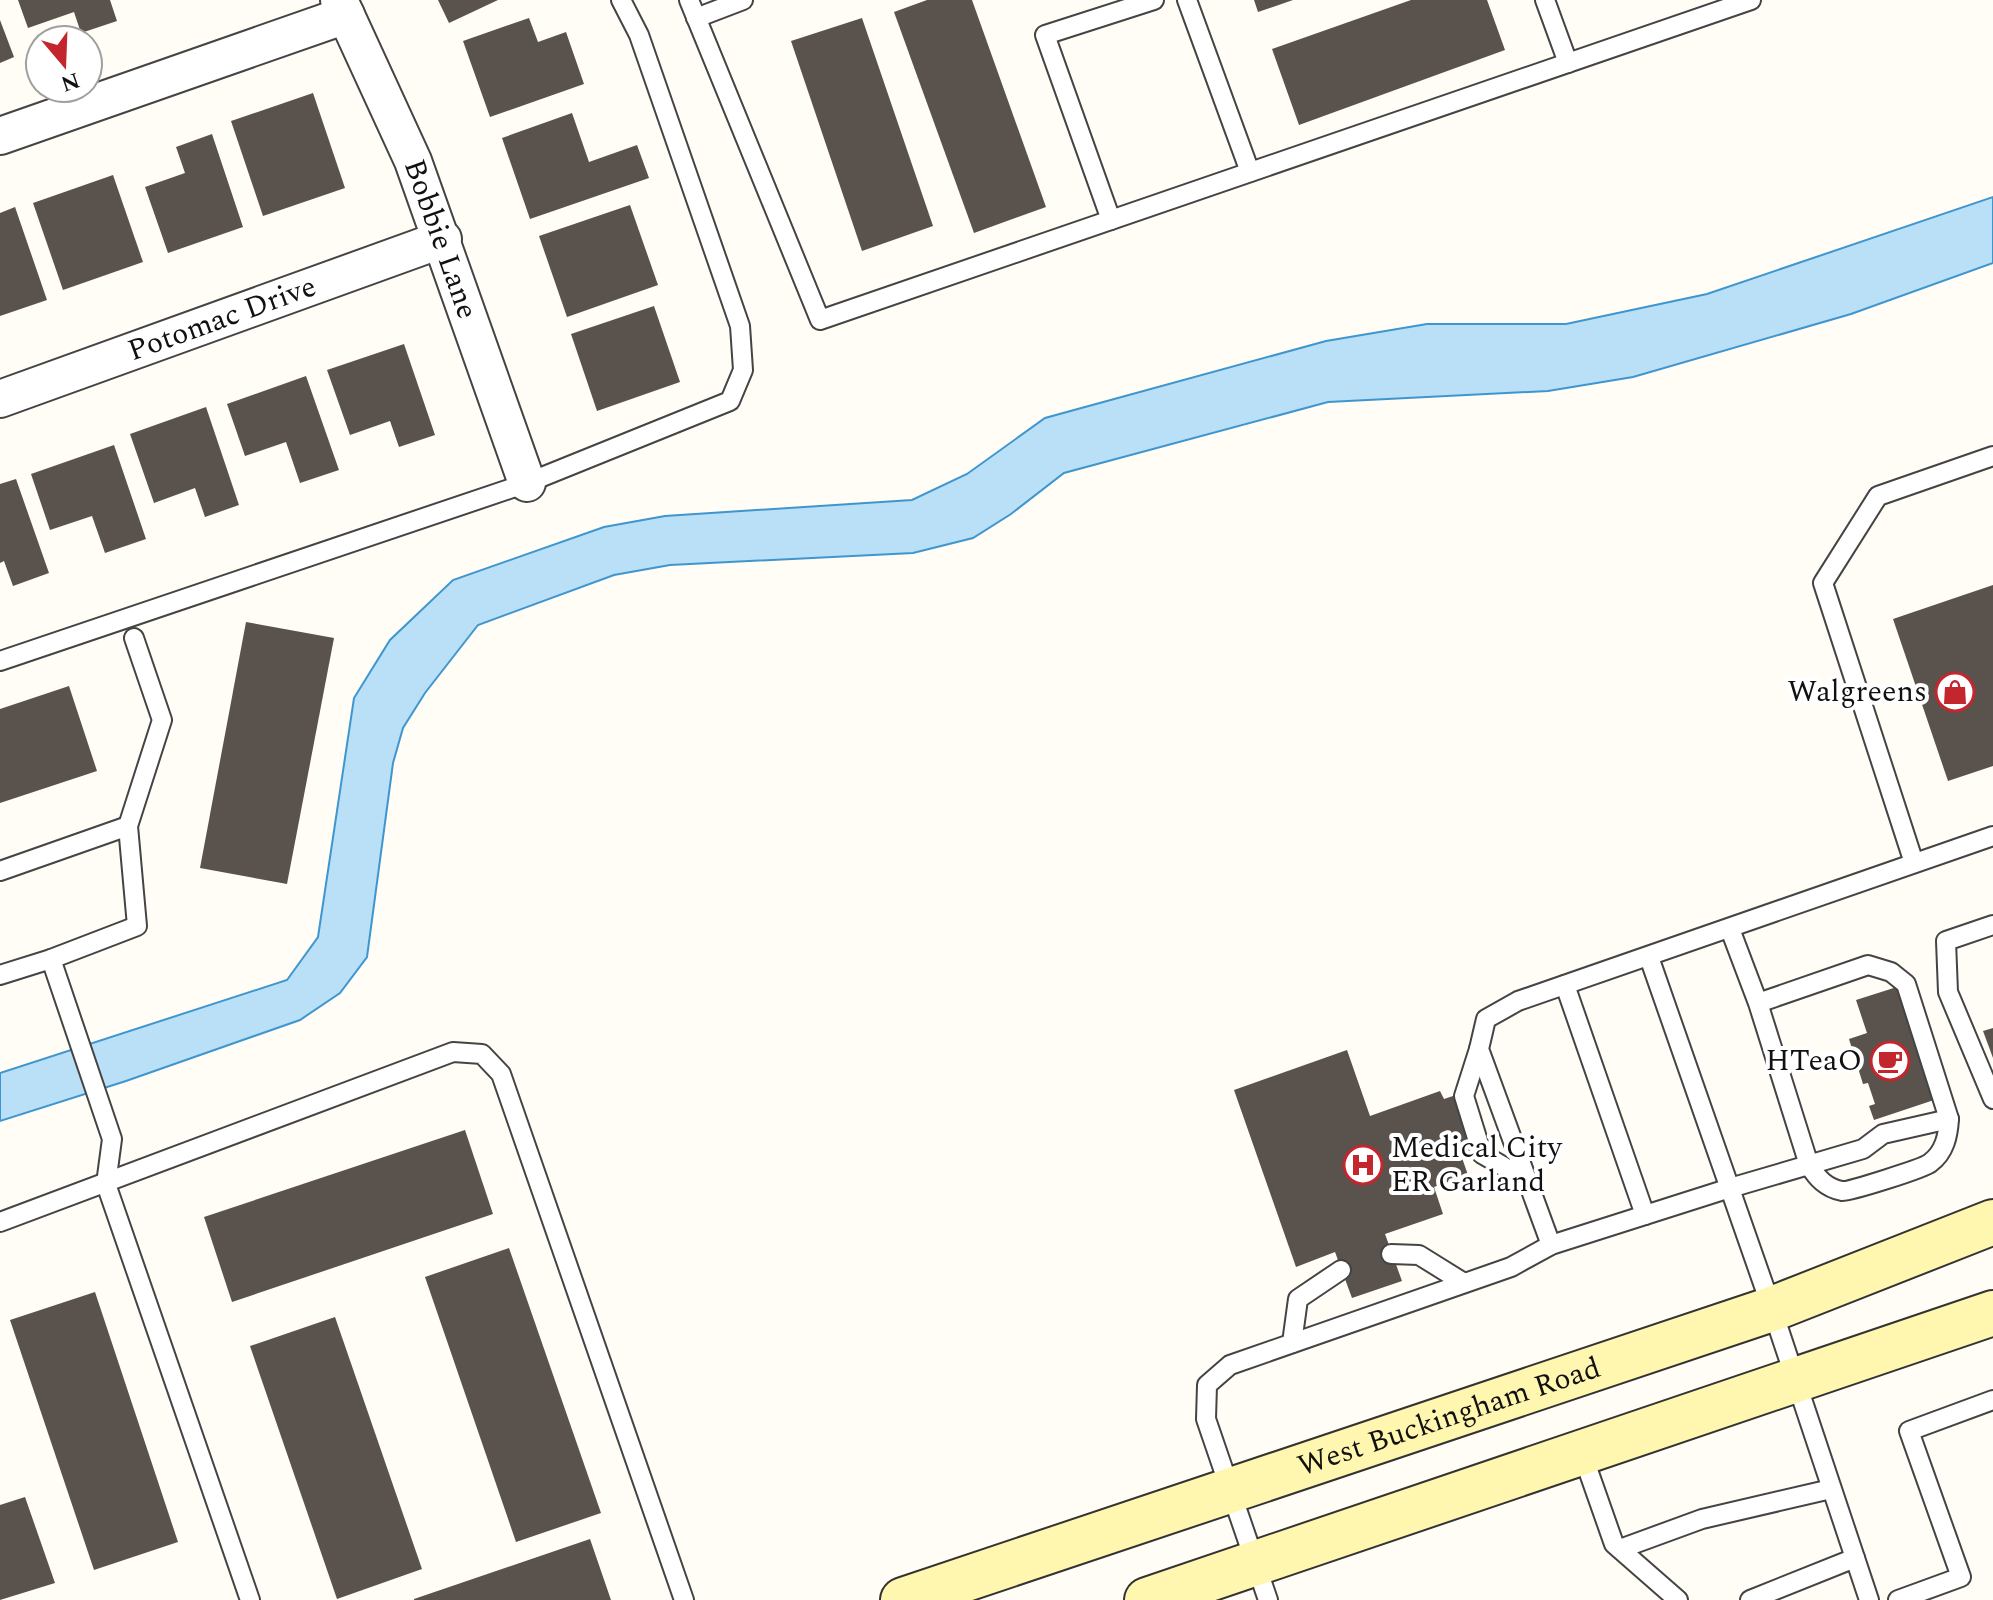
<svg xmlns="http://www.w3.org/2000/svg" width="1993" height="1600" font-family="Spectral,serif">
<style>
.water{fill:#b9e0f7;stroke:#3f96cf;stroke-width:2}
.building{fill:#5a524d}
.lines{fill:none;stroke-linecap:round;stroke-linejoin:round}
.service-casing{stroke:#444;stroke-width:22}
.minor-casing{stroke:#444;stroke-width:40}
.secondary-casing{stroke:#333;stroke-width:48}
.service{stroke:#fff;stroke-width:18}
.minor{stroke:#fff;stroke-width:36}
.secondary{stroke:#fff6b0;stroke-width:44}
.labels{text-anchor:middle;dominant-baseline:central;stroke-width:8;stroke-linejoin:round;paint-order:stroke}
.street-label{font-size:30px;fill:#111;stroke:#fff}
.poi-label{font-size:30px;fill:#111;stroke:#fff;text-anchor:end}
</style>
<rect width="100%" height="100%" fill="#fffdf5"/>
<polygon class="water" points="1993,197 1993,263 1851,314 1633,377 1548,391 1328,402 1064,473 1011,514 973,538 913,553 670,565 614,575 478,625 425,693 403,728 393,763 367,957 340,993 300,1020 126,1081 0,1121 0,1073 287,980 318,937 354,698 390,640 453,580 604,527 665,516 912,500 967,474 1045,418 1326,341 1427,324 1566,324 1707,294"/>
<g class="building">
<polygon points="18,0 110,0 117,21 81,33 74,12 28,28"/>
<polygon points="438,0 498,0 449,23"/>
<polygon points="927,0 972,0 1046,207 974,233 894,12"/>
<polygon points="1254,0 1293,0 1258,12"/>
<polygon points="1411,0 1487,0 1505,50 1299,125 1272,49"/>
<polygon points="529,18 538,42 566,32 584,84 490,117 463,41"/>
<polygon points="862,18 933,226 862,251 791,41"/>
<polygon points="0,20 14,57 0,63"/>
<polygon points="313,93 345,188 263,216 231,121"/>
<polygon points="572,113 589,162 637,145 649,178 530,219 502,138"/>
<polygon points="212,134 243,227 168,253 145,187 185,173 176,147"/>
<polygon points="113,175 143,262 63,290 33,203"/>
<polygon points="630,205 658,285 567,317 539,236"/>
<polygon points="15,207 47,300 0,316 0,213"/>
<polygon points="654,306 680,382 597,411 571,334"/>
<polygon points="404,344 435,435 399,447 390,421 350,435 327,370"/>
<polygon points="306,376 339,470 300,483 286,442 245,456 227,404"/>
<polygon points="206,407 239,505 205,517 195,488 154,503 130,434"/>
<polygon points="114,445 146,539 105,553 92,516 50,530 31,474"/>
<polygon points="16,479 49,573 13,586 4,561 0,563 0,484"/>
<polygon points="1993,585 1993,766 1948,781 1893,619"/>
<polygon points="246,622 334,638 287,884 200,868"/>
<polygon points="69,686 97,771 0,803 0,709"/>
<polygon points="1900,986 1937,1099 1874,1120 1869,1106 1875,1104 1868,1083 1863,1084 1849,1039 1867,1033 1856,1000"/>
<polygon points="1993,1028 1993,1058 1983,1031"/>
<polygon points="1347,1050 1370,1116 1440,1091 1444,1099 1468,1091 1488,1146 1461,1155 1468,1175 1434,1187 1443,1214 1385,1234 1402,1281 1352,1298 1335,1252 1296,1267 1234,1090"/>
<polygon points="465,1130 493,1214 232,1302 204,1217"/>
<polygon points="509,1248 601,1513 516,1542 425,1277"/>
<polygon points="95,1292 178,1542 94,1570 10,1320"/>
<polygon points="335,1317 422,1569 337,1599 250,1346"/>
<polygon points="25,1497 55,1583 0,1600 0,1505"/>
<polygon points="590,1539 611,1600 414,1600 414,1599"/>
</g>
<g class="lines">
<g class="service-casing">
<g id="service">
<polyline points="689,0 820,320 1751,0"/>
<polyline points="1187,0 1250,172"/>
<polyline points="1545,0 1568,63"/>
<polyline points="696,18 743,0"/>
<polyline points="1111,220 1045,35 1154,0"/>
<polyline points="0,661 527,483 730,401 743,370 740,326 639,35 621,0"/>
<polyline points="1914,863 1823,583 1878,496 1993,456"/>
<polyline points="0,871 128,826"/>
<polyline points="1993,925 1946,941 1948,992 1993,1099"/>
<path d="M1730,929L1758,1003L1809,1165C1817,1178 1826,1188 1842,1191C1849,1192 1924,1168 1930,1163C1945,1152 1948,1135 1949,1119L1906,984L1891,972L1868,965L1758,1003"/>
<polyline points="1649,957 1772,1309 1869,1600"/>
<polyline points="51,959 137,926 128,826 162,720 134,638"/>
<polyline points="0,975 51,959 112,1139 106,1184 250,1600"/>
<polyline points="1565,985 1645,1215"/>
<polyline points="1479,1049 1464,1096 1482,1154 1527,1180"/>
<polyline points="0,1222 453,1052 482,1054 501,1074 684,1600"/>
<polyline points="1551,1245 1479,1049 1486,1019 1518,1001 1993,836"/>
<polyline points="1391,1254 1419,1255 1464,1283"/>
<polyline points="1292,1343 1298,1299 1341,1270"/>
<polyline points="1582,1453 1614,1544 1678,1600"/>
<polyline points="1620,1549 1702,1519 1831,1489"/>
<polyline points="1268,1600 1206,1419 1207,1385 1230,1365 1511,1267 1551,1245 1730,1188 1863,1149 1883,1134 1949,1119"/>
<polyline points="1750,1600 1855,1558"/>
<polyline points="1898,1600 1961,1577 1909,1431 1993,1400"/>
</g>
</g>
<g class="minor-casing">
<g id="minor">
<path id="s1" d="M339,0L413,161L527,483"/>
<polyline points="0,136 346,15"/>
<path id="s2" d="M0,399L443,239"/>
</g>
</g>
<g class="secondary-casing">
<g id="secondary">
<path id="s3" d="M903,1600L1772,1309L1993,1222"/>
<polyline points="1147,1600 1993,1313"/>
</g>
</g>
<use href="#service" class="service"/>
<use href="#minor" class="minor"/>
<use href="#secondary" class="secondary"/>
</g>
<defs>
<g id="shop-ring" transform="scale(2)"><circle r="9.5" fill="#fff" stroke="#c4262e" stroke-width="1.5"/><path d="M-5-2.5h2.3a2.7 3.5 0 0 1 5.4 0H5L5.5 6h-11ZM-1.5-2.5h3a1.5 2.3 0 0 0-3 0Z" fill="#c4262e"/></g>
<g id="cafe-ring" transform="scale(2)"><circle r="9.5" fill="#fff" stroke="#c4262e" stroke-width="1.5"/><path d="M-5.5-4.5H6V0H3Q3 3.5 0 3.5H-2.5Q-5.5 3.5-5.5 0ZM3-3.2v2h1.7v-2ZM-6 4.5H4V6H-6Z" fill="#c4262e"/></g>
<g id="hospital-ring" transform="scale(2)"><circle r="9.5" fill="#fff" stroke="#c4262e" stroke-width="1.5"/><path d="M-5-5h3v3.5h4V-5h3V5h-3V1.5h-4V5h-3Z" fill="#c4262e"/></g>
</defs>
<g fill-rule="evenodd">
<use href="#shop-ring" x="1955" y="692"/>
<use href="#cafe-ring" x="1890" y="1061"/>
<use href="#hospital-ring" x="1363" y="1165"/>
</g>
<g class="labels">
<g class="street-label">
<text stroke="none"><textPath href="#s1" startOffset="260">Bobbie Lane</textPath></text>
<text stroke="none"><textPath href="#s2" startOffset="236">Potomac Drive</textPath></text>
<text stroke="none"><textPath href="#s3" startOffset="576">West Buckingham Road</textPath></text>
</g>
<g class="poi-label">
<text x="1927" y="692">Walgreens</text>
<text x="1862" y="1061">HTeaO</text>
<text x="1391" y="1148" text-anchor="start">Medical City<tspan x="1391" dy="34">ER Garland</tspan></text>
</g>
</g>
<g transform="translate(64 64) rotate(161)"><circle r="38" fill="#ffffff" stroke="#a0a0a0" stroke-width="2"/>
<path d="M0-6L14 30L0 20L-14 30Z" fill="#c4262e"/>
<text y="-12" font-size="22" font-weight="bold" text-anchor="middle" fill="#111111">N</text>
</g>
</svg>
